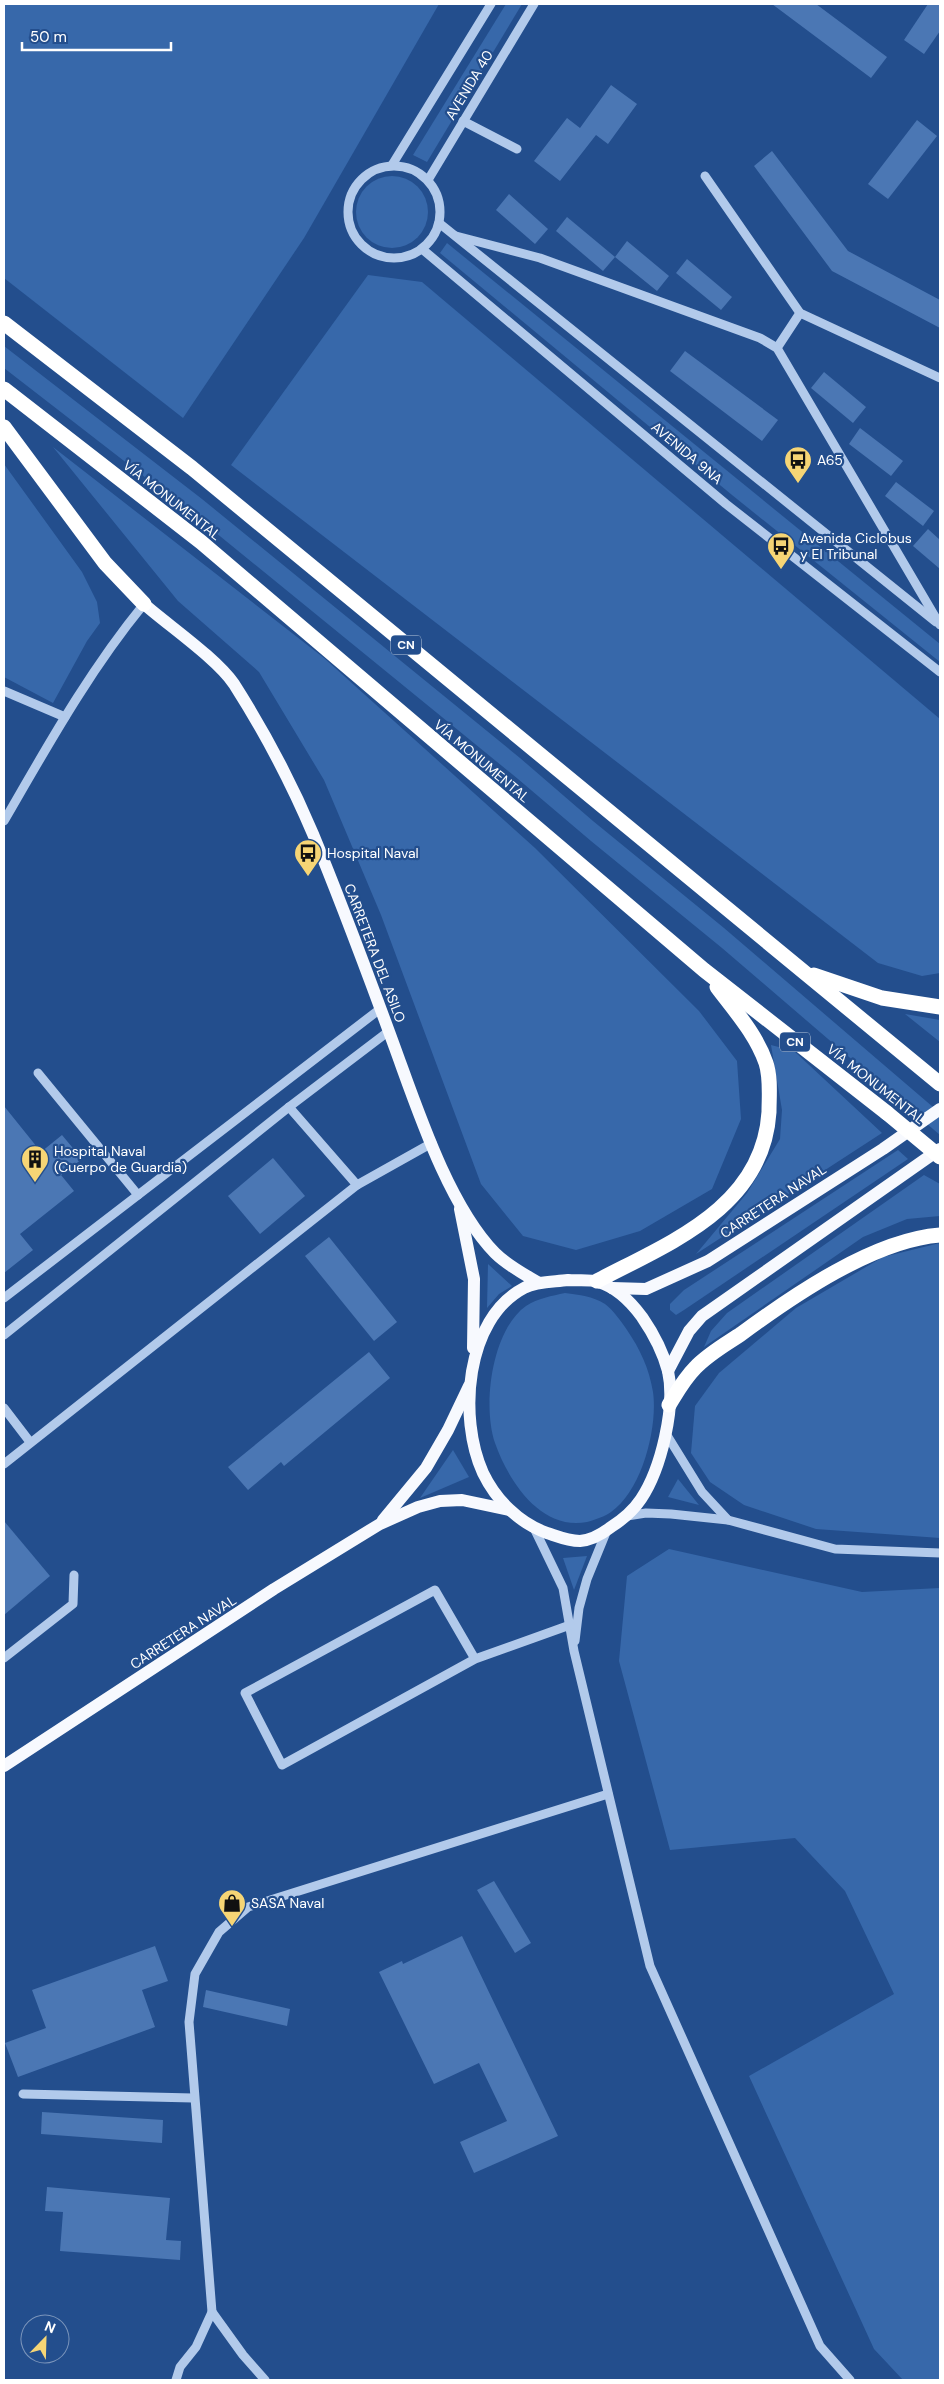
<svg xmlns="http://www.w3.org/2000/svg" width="944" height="2384" font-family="'DM Sans',sans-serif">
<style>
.green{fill:#3768aa}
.building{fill:#4b77b4}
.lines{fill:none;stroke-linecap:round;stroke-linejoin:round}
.minor{stroke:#b2caeb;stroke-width:9}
.major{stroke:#f7f9fe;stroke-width:12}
.highway{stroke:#fff;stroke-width:15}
.highway-bridge{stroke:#fff;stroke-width:15}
.labels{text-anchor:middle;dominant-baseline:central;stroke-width:4.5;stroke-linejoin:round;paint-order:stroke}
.shield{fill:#234e8d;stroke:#bdcadd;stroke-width:1}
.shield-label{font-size:12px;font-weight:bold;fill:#fff}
.street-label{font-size:14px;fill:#fff;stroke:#234e8d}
.poi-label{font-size:14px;fill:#fff;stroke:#234e8d;text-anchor:start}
</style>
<rect width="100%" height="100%" fill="#234e8d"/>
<g class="green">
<polygon points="4,4 439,4 304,238 183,418 4,278"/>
<polygon points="506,4 522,4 427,162 413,155"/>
<circle cx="392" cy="212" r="36"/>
<polygon points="447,243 940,644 940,662 732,495 440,253"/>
<polygon points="368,275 422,282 940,719 940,973 922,976 878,963 231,465"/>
<polygon points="4,346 202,499 520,758 593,821 724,928 940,1113 940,1135 722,948 591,841 518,779 199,519 4,368"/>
<polygon points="53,447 324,658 535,848 699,1011 737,1061 741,1119 712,1189 640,1231 576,1250 523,1236 481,1184 381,915 324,780 259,672 178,601"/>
<polygon points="4,464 82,572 97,602 100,623 87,641 53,703 4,677"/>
<polygon points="905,1014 940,1020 940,1042"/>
<polygon points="771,1045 794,1051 882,1133 696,1254 747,1193 780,1139 782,1110"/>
<polygon points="898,1150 908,1159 684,1310 676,1315 670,1310 670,1304 684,1290"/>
<polygon points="924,1175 940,1184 940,1216 907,1219 863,1237 704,1347 711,1331 727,1313"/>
<polygon points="940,1243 940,1538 816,1529 744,1505 710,1482 691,1453 695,1406 719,1373 796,1308 883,1257"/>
<polygon points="488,1264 512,1286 499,1294 487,1308"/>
<path d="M565,1293C580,1295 592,1296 605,1304C613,1310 621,1321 627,1330C640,1349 649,1368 653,1392C658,1427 642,1491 611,1512C606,1516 594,1520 587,1522C540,1531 508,1480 495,1443C482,1405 492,1330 526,1306C538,1298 552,1296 565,1293Z"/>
<polygon points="453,1450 469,1477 420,1498"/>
<polygon points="678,1479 699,1505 668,1497"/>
<polygon points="669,1549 862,1592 940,1588 940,2380 903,2380 874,2349 749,2076 894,1994 845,1891 795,1838 670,1850 619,1661 627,1576"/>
<polygon points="587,1556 574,1590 563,1558"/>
</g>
<g class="building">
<polygon points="772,4 816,4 887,57 871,78"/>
<polygon points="928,4 940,4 940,31 924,54 904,40"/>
<polygon points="611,85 637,104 608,144 596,135 560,181 534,161 567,118 580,128"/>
<polygon points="917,120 937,136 888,199 868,184"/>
<polygon points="772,151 848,251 940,300 940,328 832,271 754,166"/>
<polygon points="509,194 548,229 535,244 496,210"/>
<polygon points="567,217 615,257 603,271 556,231"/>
<polygon points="627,241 669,276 657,291 615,257"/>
<polygon points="687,259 732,297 721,310 676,273"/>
<polygon points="685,351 778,420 762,441 670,371"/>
<polygon points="824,372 866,407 853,423 811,388"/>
<polygon points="860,428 903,461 891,476 849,444"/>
<polygon points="896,482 934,511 923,526 885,496"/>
<polygon points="928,529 940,540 940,569 913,546"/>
<polygon points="4,1106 41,1152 62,1135 82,1159 61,1175 74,1191 20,1234 33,1250 4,1273"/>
<polygon points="273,1158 305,1196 260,1234 228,1196"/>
<polygon points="329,1237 397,1322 374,1341 305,1256"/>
<polygon points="369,1352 390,1378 284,1466 281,1462 248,1490 228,1467"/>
<polygon points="4,1521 50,1576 4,1615"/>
<polygon points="494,1881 531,1943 515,1953 477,1890"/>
<polygon points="462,1936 558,2136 474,2173 460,2142 507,2121 479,2063 434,2084 379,1972 402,1961 403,1964"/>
<polygon points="155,1946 168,1981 142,1990 155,2027 18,2077 5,2043 46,2028 32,1990"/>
<polygon points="206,1990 290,2009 287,2026 203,2007"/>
<polygon points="42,2112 163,2120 162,2143 41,2134"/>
<polygon points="47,2187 170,2198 166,2240 181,2241 180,2260 60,2251 63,2212 45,2211"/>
</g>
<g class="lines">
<g class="minor">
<polyline points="463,121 517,149"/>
<polyline points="392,165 491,4"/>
<circle cx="394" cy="212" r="46"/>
<polyline points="705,176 800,313 940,378"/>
<polyline points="428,180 534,4"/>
<polyline points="439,223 936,622"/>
<polyline points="456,236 540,258 760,338 777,348 940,625"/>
<polyline points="422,249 726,504 940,672"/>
<polyline points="777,348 800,313"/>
<polyline points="4,691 65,717"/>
<path d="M4,821C47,747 89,671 144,604"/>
<polyline points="38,1073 138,1195"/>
<polyline points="289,1107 357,1185"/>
<polyline points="4,1298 380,1009"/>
<polyline points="4,1335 289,1107 389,1031"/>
<polyline points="4,1408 30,1442"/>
<polyline points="665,1432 702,1492 728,1520"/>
<polyline points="4,1464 357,1185 432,1143"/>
<polyline points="627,1516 646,1513 671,1514 728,1520 835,1549 940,1553"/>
<polyline points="534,1528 563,1588 574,1651 650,1966 820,2346 850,2380"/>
<polyline points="575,1641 579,1608 587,1579 607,1530"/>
<polyline points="4,1658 73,1604 74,1575"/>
<polyline points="475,1659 435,1590 245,1693 282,1765 475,1659 570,1625"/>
<polyline points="23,2094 193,2098"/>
<polyline points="212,2312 243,2355 265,2380"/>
<polyline points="176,2380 180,2367 196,2347 212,2312 189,2022 195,1974 219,1932 248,1907 608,1794"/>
</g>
<g class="major">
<path d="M144,604C169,626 216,658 234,684C264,731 291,782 313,834C342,904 369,977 395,1048C418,1111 449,1206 495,1253C508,1266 524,1274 539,1283"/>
<polyline points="460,1209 474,1279 473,1348"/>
<path d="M568,1280C577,1281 589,1279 598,1282C616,1287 631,1302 642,1317C653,1333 663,1352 668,1371C676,1407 661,1469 641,1499C633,1511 622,1520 611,1527C602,1534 592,1540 580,1541C568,1541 559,1537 547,1533C519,1523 496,1500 483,1473C458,1418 465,1319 524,1288C537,1281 553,1282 568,1280Z"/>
<polyline points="612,1288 646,1289 708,1261 883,1149 940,1109"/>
<polyline points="668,1371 689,1331 702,1316 940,1149"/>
<polyline points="383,1520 426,1468 448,1430 469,1386"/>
<polyline points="4,1766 274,1589 380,1524 418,1507 440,1501 462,1500 509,1510"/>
</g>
<g class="highway">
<polyline points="4,323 192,468 940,1084"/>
<polyline points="4,389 201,542 704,970 887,1113"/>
<polyline points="4,427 105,563 144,604"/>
<polyline points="814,975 882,998 940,1007"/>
<path d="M597,1281C669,1243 763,1208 769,1112C769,1097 771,1078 766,1063C756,1034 735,1011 717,987"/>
<path d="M669,1405C677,1392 684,1379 695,1368C708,1354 726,1344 741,1334C794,1295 874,1240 940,1235"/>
</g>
<polyline class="highway-bridge" points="887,1113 940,1157"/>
</g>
<defs>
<g id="bus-pin" transform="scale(1.4375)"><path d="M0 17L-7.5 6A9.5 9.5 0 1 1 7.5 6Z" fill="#f6d575" stroke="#234e8d"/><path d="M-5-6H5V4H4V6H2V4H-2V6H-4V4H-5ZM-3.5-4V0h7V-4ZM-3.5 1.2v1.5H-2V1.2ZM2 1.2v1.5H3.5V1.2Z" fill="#111"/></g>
<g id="building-pin" transform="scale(1.4375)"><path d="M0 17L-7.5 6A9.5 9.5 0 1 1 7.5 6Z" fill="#f6d575" stroke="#234e8d"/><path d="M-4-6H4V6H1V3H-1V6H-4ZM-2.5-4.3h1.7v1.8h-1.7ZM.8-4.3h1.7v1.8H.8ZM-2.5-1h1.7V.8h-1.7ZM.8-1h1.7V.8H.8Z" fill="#111"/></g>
<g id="shop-pin" transform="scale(1.4375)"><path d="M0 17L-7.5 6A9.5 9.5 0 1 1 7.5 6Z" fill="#f6d575" stroke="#234e8d"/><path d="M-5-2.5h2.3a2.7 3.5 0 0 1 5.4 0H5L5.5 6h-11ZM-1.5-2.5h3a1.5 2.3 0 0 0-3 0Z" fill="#111"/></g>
</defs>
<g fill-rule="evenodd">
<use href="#bus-pin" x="798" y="460"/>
<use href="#bus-pin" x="781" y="546"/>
<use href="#bus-pin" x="308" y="853"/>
<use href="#building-pin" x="35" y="1159"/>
<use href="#shop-pin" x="232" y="1903"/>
</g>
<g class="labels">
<g class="shield">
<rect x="391" y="635.5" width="30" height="19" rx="4"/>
<rect x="780" y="1032.5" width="30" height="19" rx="4"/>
</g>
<g class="shield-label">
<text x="406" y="645">CN</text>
<text x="795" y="1042">CN</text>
</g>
<g class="street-label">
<text transform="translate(469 85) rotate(-59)">AVENIDA 40</text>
<text transform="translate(687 453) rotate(40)">AVENIDA 9NA</text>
<text transform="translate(172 500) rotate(38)">VÍA MONUMENTAL</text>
<text transform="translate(482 761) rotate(40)">VÍA MONUMENTAL</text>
<text transform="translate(375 953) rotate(69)">CARRETERA DEL ASILO</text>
<text transform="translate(876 1084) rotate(38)">VÍA MONUMENTAL</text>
<text transform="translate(773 1201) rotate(-33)">CARRETERA NAVAL</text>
<text transform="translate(183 1632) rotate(-33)">CARRETERA NAVAL</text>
</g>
<g class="poi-label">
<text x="817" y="460">A65</text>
<text x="800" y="538">Avenida Ciclobus<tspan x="800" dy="16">y El Tribunal</tspan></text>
<text x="327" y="853">Hospital Naval</text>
<text x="54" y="1151">Hospital Naval<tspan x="54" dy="16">(Cuerpo de Guardia)</tspan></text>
<text x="251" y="1903">SASA Naval</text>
</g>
</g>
<rect width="944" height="2384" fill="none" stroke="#ffffff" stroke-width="10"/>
<g transform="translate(45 2339) rotate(23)"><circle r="24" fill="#234e8d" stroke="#7b95bb"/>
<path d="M0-4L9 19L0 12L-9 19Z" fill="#f6d575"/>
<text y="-8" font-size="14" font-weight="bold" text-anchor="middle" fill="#ffffff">N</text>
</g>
<path d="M22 42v8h149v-8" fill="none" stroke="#ffffff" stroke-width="2.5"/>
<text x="30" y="42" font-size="15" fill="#ffffff" stroke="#234e8d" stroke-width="4" paint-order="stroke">50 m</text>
</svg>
